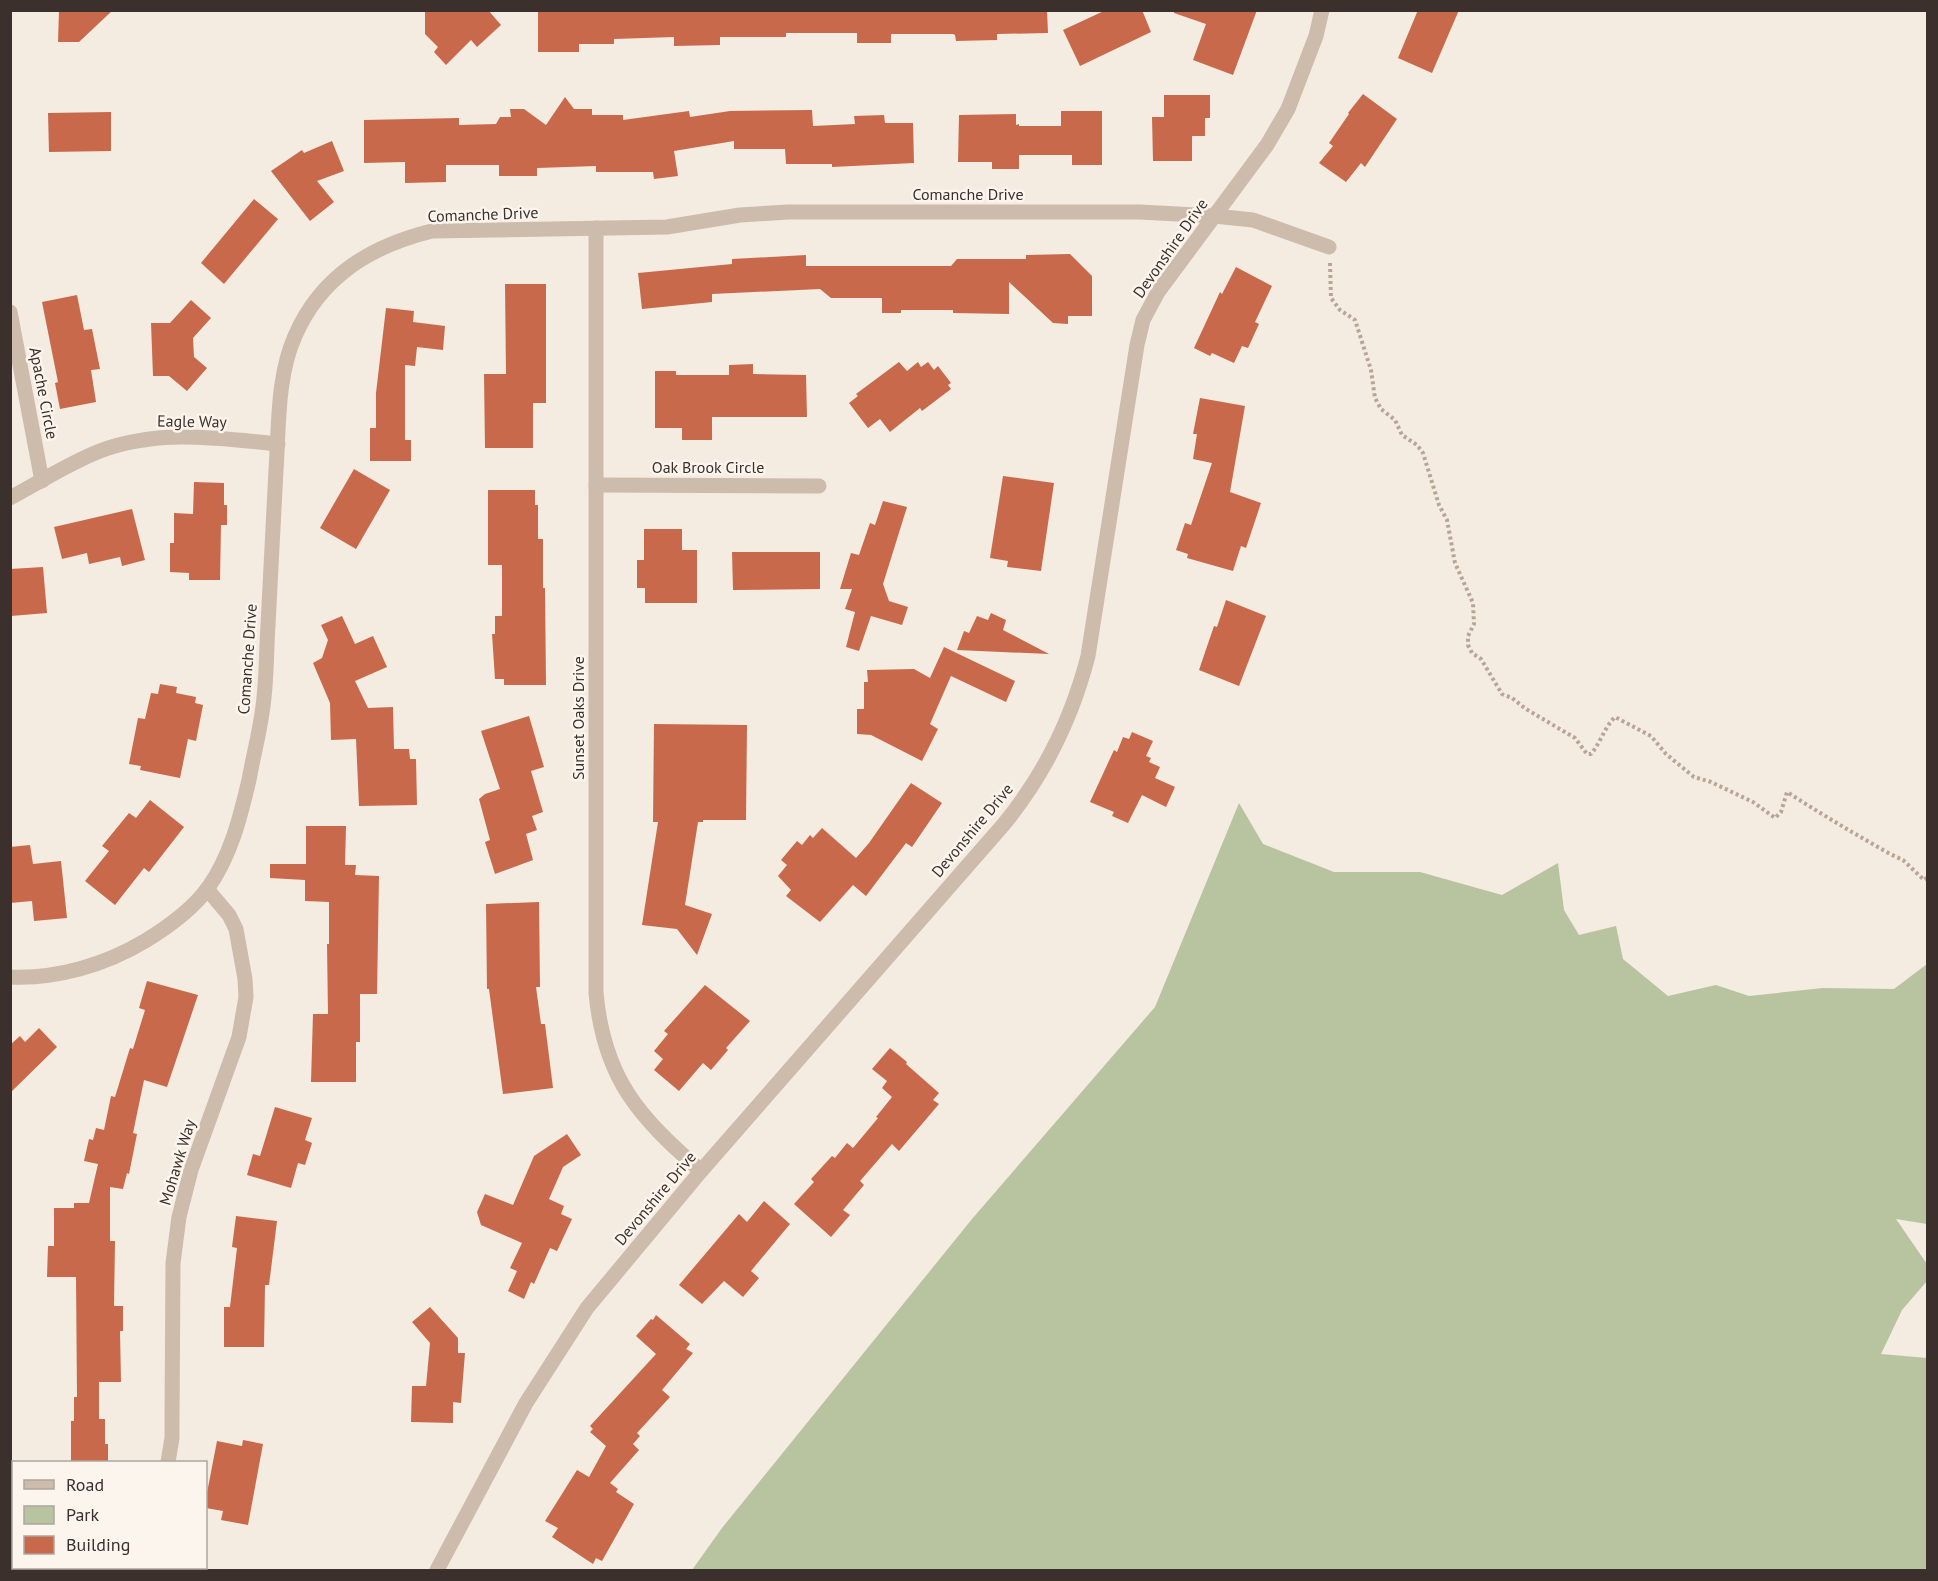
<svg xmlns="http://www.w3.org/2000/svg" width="1938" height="1581" font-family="'PT Sans',sans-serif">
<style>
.green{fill:#b8c4a0}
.building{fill:#c8694b}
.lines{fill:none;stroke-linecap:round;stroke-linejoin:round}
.path{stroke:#b9a596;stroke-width:4;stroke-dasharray:3 3;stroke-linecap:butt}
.minor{stroke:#cdbbac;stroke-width:15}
.labels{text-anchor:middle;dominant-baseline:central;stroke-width:5;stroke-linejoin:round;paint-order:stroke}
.street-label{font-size:16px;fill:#3b302b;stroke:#fbf5ee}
</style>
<rect width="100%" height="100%" fill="#f4ebe1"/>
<polygon class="green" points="1239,803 1263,844 1334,872 1420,872 1502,895 1558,863 1564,910 1579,935 1616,926 1623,959 1668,996 1716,985 1749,996 1823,988 1894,989 1927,964 1927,1224 1896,1219 1927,1264 1927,1281 1902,1310 1881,1354 1927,1358 1927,1570 692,1570 722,1528 972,1219 1155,1007"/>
<g class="building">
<polygon points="59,10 113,10 79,42 58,42"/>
<polygon points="425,10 488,10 501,25 477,47 471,40 446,65 434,52 438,47 425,34"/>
<polygon points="1047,10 1048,33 997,34 997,40 956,41 955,35 953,34 891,34 891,43 857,43 857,33 786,33 786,37 720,37 720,45 674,46 674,37 614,39 614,44 579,44 579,52 538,52 538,11"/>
<polygon points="1106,10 1142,10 1151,32 1080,66 1063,30"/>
<polygon points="1174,10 1257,10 1233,75 1193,60 1206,24 1174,13"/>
<polygon points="1418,10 1459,10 1432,73 1398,58"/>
<polygon points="1363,94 1397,119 1365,167 1361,163 1346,182 1319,163 1333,146 1329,143 1349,114 1348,113"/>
<polygon points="1164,95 1210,95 1210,118 1205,118 1205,136 1192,136 1192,161 1153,161 1152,117 1164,117"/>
<polygon points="565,97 574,109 592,109 592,115 623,115 623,120 689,111 690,117 730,111 812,110 813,126 855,124 854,116 884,115 885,123 913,123 914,163 832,167 832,164 786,164 785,149 734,149 734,141 674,151 678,176 654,179 653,172 596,172 596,166 537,168 537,176 499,176 499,165 446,165 446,182 405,183 405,162 364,163 364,120 459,118 459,125 496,124 500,117 511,117 510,109 524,109 546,125"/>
<polygon points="1061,111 1102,111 1102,165 1072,165 1072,155 1019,155 1019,169 992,169 992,162 958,162 959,115 1016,114 1016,125 1019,124 1019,126 1061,126"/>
<polygon points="111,112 111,151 49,152 48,113"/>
<polygon points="332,141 344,171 317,181 334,202 310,221 271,171 302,150 304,153"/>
<polygon points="254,199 278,219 224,284 201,263"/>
<polygon points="1070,254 1092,276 1092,316 1068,316 1068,324 1053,323 1009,282 1009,314 953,313 953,310 901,310 901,313 882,313 882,298 831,298 820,289 712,294 712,302 642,309 638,273 732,264 732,259 806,255 806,266 951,266 957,259 1026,259 1026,255"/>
<polygon points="1236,267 1272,286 1255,322 1259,324 1248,348 1242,346 1234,363 1212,353 1210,356 1194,348 1220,292 1222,294"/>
<polygon points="505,284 546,284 546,403 533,403 533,448 485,448 484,374 506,374"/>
<polygon points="77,295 84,330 92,329 100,369 91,370 96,402 60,409 55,383 58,382 42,302"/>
<polygon points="191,300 211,318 193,338 194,357 207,368 187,391 169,376 153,376 151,323 170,323"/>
<polygon points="386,308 414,311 413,322 445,326 443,350 417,347 415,366 405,365 405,440 411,440 411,461 370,461 370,428 376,428 376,393"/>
<polygon points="899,362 907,371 918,362 921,367 928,362 934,370 938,366 951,383 948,385 951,389 922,411 920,408 890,432 880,419 868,428 849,403 858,396 856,394"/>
<polygon points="753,364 753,374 806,375 807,417 712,417 712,440 682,440 682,428 655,428 655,371 676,371 676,375 729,375 729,365"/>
<polygon points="1200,398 1245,406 1230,492 1261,503 1246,548 1241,546 1233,571 1187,558 1188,554 1176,550 1185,523 1191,525 1212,463 1193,459 1197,434 1193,434"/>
<polygon points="354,469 390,490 356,549 320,528"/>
<polygon points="1003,476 1054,483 1041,571 1007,567 1008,561 990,558"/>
<polygon points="194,482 224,483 224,505 227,505 227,525 221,525 220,580 189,580 189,573 170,572 170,543 174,543 174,513 193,514"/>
<polygon points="488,490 535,490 535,505 538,505 538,539 543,539 543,588 545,588 546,685 504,685 504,679 495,679 492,634 495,634 495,616 502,616 502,565 488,565"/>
<polygon points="883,501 907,507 883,584 889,601 908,607 902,625 871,616 859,651 846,647 855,612 845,609 852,589 840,589 851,553 859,555 870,523 875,525"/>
<polygon points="132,509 145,560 122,566 120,557 89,564 87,553 62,559 54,527"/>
<polygon points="644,529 682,529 682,550 697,550 697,603 645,603 645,588 637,588 637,560 644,560"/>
<polygon points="732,552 820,552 820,589 733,590"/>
<polygon points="43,567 47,613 11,616 10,569"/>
<polygon points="1226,600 1266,616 1239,686 1199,670 1214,626 1217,627"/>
<polygon points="991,613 1006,620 1003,630 1049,654 957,650 964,631 969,633 977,616 988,620"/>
<polygon points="342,616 355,644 373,636 387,667 355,681 368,708 393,707 394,749 409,749 410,759 416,759 417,805 359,806 356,739 331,740 330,703 313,663 322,658 328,640 321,625"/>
<polygon points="944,647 1015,681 1006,702 951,676 930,724 938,729 922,761 871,735 857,734 857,709 864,709 864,682 868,682 867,670 914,669 930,678"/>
<polygon points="160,684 177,687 176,693 196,697 195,703 203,705 196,741 188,739 180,778 140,770 141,766 129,764 138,718 145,719 151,693 158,694"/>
<polygon points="529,716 544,767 531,771 543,812 532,816 537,830 526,834 533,860 495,874 485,842 490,840 479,799 485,794 500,789 481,731"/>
<polygon points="654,724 747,725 746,820 703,820 703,822 698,822 685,905 712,914 697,955 677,929 642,925 658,822 653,822"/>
<polygon points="1132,732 1153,741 1146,756 1151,758 1149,762 1160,767 1155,778 1175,787 1166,807 1142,795 1128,823 1112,816 1114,812 1090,802 1114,750 1117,752 1123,737 1129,739"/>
<polygon points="911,783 942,803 912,847 906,843 866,896 853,885 820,922 786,896 791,890 778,876 787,865 781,860 797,841 802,845 810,835 813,838 822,828 856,858 869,843"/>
<polygon points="150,800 184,827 149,872 144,868 115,905 85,881 109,851 102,846 129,813 136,818"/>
<polygon points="306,826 346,826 345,865 356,865 355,875 379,876 377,994 360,994 360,1042 356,1042 356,1082 311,1082 313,1014 328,1014 327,944 329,944 329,902 305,901 305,880 270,878 270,864 306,864"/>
<polygon points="30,845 33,864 61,861 67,918 34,921 32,901 10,903 10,847"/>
<polygon points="539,902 540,987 536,987 541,1024 545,1024 553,1088 503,1094 489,989 487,989 486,904"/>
<polygon points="147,981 198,995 167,1087 144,1080 133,1133 137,1134 129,1174 127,1173 123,1189 110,1187 110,1241 115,1241 114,1306 123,1306 123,1331 120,1331 121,1382 99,1382 99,1419 105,1419 105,1444 108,1444 108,1462 71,1462 71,1421 74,1421 74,1397 77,1397 76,1277 47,1277 48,1246 54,1246 54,1208 74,1208 74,1203 89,1203 98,1164 84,1161 89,1139 93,1140 96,1128 104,1130 111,1096 115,1097 130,1048 133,1049 145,1010 139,1008"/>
<polygon points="705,985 750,1021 726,1048 728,1050 711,1070 703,1063 679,1091 654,1070 663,1059 654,1051 668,1034 664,1031"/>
<polygon points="39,1028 57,1047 10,1093 10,1045 20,1036 25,1042"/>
<polygon points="890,1048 907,1062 906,1064 939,1093 933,1100 939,1104 899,1151 892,1144 860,1181 864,1185 843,1210 850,1215 831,1237 794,1204 814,1182 811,1179 832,1156 835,1158 847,1143 853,1148 878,1118 876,1117 892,1097 882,1088 887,1081 872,1069"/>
<polygon points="275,1107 312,1118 305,1140 312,1143 305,1165 298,1163 291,1188 247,1175 253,1154 260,1156"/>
<polygon points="567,1134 581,1155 563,1167 549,1199 564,1206 561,1214 572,1219 557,1251 550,1248 534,1284 531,1282 524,1299 508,1291 517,1271 510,1268 522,1243 481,1225 477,1212 485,1194 513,1205 534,1156"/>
<polygon points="764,1201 790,1224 751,1271 759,1278 743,1297 724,1281 702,1304 679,1285 739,1214 747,1222"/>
<polygon points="236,1216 277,1221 269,1285 265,1285 264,1347 224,1347 224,1307 230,1307 237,1248 232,1247"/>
<polygon points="430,1307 458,1338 458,1353 465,1353 461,1403 453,1402 453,1423 411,1422 412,1386 426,1386 430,1343 412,1322"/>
<polygon points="656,1315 690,1344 686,1349 693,1353 662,1390 670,1397 637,1433 640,1436 633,1444 639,1450 610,1483 618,1489 616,1492 634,1504 602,1561 596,1558 593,1564 552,1537 558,1528 545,1521 577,1470 589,1477 606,1446 590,1432 593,1429 590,1426 656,1354 636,1336 651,1319 653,1320"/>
<polygon points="243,1440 263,1444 248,1525 221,1520 223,1511 206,1508 206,1498 217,1441 242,1446"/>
</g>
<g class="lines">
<path class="path" d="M1330,263L1331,298L1340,310L1355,320L1371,370L1375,398L1381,409L1395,420L1402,435L1417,445L1423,453L1439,505L1447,520L1455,563L1473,603L1474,624L1468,636V645L1472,653L1481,659L1502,694L1512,698L1526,709L1575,738L1587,754H1591C1601,742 1604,728 1615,717L1651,736L1666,754L1694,777L1711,782L1753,802L1775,818L1781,812L1787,792C1821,814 1855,834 1890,854L1903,860L1924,880L1928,877"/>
<g class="minor">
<path d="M596,228V993C604,1079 639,1117 701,1171"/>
<polyline points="10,312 42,481"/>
<polyline points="596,485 819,486"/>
<path d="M10,498C40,482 69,463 100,451C157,429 219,438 278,444"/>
<path d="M10,977C57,979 105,965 145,941C168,927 192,910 208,888C231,855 240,818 249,780C253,757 259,735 262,713C267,684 266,654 268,625C271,574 273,522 276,470C279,426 277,376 295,336C321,276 371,246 432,231L667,227L740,215L788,212H1140L1214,216L1253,220L1329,247"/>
<polyline points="168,1462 172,1438 172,1419 173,1263 179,1217 191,1170 239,1037 246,997 245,979 236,929 229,915 207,889"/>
<polyline points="108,1570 111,1568"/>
<path d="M437,1570L526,1403L587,1308L701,1171L1004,824C1044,775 1072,718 1088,656L1137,345L1143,320L1158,292L1267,145L1288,109L1316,36L1322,10"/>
</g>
</g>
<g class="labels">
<g class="street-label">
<text x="968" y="194">Comanche Drive</text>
<text transform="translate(483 214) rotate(-2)">Comanche Drive</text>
<text transform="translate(1170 248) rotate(-55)">Devonshire Drive</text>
<text transform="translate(44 393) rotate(79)">Apache Circle</text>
<text transform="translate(192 421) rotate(1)">Eagle Way</text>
<text x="708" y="467">Oak Brook Circle</text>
<text transform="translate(247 659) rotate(-86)">Comanche Drive</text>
<text transform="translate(578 718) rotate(-90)">Sunset Oaks Drive</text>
<text transform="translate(972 830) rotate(-50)">Devonshire Drive</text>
<text transform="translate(177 1162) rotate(-73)">Mohawk Way</text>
<text transform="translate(655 1198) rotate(-50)">Devonshire Drive</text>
</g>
</g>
<rect width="1938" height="1581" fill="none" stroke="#3b302b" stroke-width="24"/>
<rect x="12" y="1461" width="195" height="108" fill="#fbf5ee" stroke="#aea6a0" stroke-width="1.5"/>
<rect x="24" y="1480" width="30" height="9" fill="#cdbbac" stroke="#aea6a0" stroke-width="1.5"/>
<text x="66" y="1491" font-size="18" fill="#3b302b">Road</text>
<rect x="24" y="1506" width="30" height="18" fill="#b8c4a0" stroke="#aea6a0" stroke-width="1.5"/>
<text x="66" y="1521" font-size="18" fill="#3b302b">Park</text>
<rect x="24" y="1536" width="30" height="18" fill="#c8694b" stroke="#aea6a0" stroke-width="1.5"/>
<text x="66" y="1551" font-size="18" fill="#3b302b">Building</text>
</svg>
